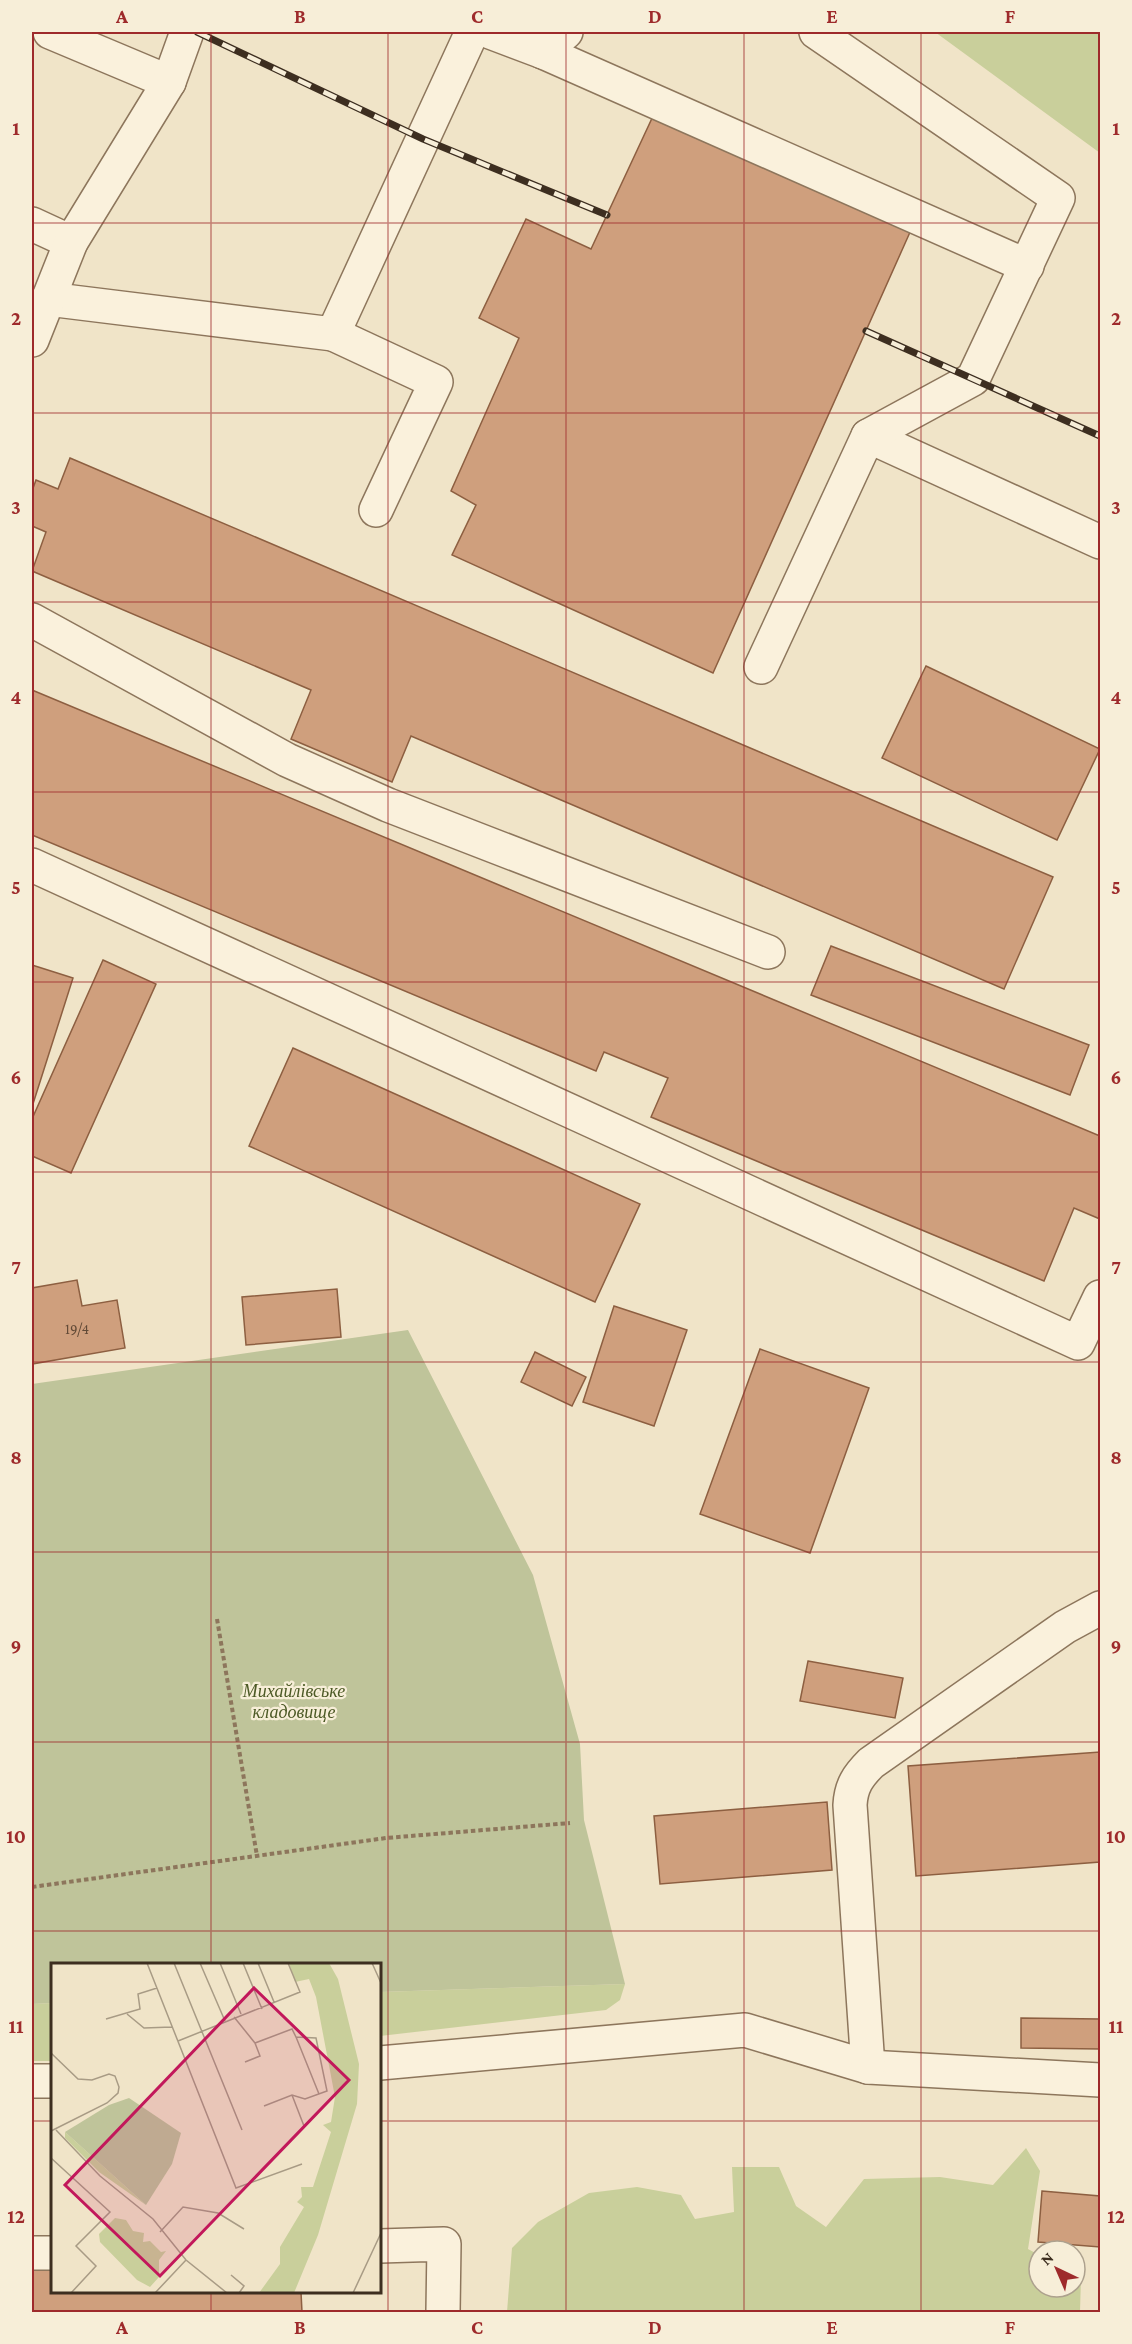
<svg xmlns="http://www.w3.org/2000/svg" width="1132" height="2344" font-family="'Crimson Pro',serif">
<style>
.green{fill:#c9cf9b}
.cemetery{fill:#bfc49a}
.building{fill:#cf9f7d;stroke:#8d5f41;stroke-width:1.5}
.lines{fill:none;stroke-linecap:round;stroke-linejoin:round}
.minor-casing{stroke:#8d765c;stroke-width:36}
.path{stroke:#8d765c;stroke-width:4;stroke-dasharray:4.5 3;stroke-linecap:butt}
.minor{stroke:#faf1dc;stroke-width:33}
.rail-casing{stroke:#3d2e20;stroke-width:7}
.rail{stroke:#f7eed8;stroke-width:4.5;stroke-dasharray:14;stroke-linecap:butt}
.grid{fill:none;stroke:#9e2a2b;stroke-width:1.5;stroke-opacity:0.55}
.labels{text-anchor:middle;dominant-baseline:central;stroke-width:4.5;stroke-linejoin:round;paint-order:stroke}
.number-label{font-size:15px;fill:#624a37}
.park-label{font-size:18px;font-style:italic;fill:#4d5a26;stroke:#f7eed8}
.inset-road{fill:none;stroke:#a89b85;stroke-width:1.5}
.view{fill:#c2185b;fill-opacity:0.15;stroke:#c2185b;stroke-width:3}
.inset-edge{fill:none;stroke:#3d2e20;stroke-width:3}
.neatline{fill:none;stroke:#9e2a2b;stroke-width:2}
.grid-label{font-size:20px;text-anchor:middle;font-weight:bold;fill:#9e2a2b}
</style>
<rect width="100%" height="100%" fill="#f0e4c8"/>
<g class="green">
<polygon points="934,32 1100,32 1100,153 935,32"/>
<polygon points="625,1984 620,2000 606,2010 380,2036 380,1992"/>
<polygon points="52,2003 52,2061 32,2061 32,2004"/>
<polygon points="1026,2148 1040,2171 1028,2249 1039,2255 1039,2287 1075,2287 1075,2274 1081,2277 1080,2312 507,2312 512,2248 538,2222 589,2193 637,2187 681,2195 695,2219 734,2212 732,2167 779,2167 796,2206 826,2227 864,2179 940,2177 993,2185"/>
</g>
<polygon class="cemetery" points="408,1330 533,1575 580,1744 584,1820 625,1984 380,1992 380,1964 52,1964 52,2003 32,2004 32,1384"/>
<g class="building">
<polygon points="654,114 911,230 713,673 452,555 476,505 451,491 519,338 479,318 526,219 591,249"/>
<polygon points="70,458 1053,877 1004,989 411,736 392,782 291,739 311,690 32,571 46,532 32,526 32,491 36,480 58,489"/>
<polygon points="926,666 1100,749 1057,840 882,758"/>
<polygon points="32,690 1100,1136 1100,1219 1074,1208 1044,1281 651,1117 668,1078 604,1052 596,1071 32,835"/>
<polygon points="831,946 1089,1045 1070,1095 811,995"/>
<polygon points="103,960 156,984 71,1173 32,1156 32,1119"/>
<polygon points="32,965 73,978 32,1107"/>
<polygon points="293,1048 640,1204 595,1302 249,1146"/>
<polygon points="77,1280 82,1306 117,1300 125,1348 32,1364 32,1288"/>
<polygon points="337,1289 341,1337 246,1345 242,1297"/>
<polygon points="614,1306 687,1330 654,1426 583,1402"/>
<polygon points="760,1349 869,1388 810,1553 700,1514"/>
<polygon points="535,1352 586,1377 572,1406 521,1382"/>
<polygon points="808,1661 903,1678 895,1718 800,1701"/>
<polygon points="1100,1752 1100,1862 916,1876 908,1766"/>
<polygon points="827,1802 832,1870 660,1884 654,1816"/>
<polygon points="1021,2018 1100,2019 1100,2049 1021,2048"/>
<polygon points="1042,2191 1100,2196 1100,2247 1038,2242"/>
<polygon points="52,2251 52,2292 301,2292 302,2312 32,2312 32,2252"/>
</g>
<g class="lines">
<g class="minor-casing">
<g id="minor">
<polyline points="50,32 169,82"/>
<polyline points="490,32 543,52 566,32"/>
<polyline points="543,52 1027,266"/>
<polyline points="32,224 71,242"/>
<polyline points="48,299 333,334 472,32"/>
<polyline points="333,334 436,382 376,510"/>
<polyline points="32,340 71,242 169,82 187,32"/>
<polyline points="868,436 1100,542"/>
<polyline points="32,620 287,760 388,805 768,952"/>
<polyline points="761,667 868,436 973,379 1058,198 816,32"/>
<polyline points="32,865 1078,1343 1100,1297"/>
<polyline points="380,2063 745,2030 868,2067 1100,2080"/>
<path d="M868,2067L850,1805C851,1786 858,1776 871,1763L1065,1627L1100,1608"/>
<polyline points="32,2081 52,2081"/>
<polyline points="380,2246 444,2244 443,2312"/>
<polyline points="32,2253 52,2253"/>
</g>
</g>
<g class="path">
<polyline points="217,1619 257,1856"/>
<polyline points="32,1887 386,1838 570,1823"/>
</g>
<use href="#minor" class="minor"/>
<g class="rail-casing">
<g id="rail">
<polyline points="197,32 423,139 607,215"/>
<polyline points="866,331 1100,436"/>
</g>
</g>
<use href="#rail" class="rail"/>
</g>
<path class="grid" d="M211,32V1964M388,32V2312M566,32V2312M744,32V2312M921,32V2312M32,223H1100M32,413H1100M32,602H1100M32,792H1100M32,982H1100M32,1172H1100M32,1362H1100M32,1552H1100M32,1742H1100M32,1931H1100M32,2121H52M380,2121H1100M211,2292V2312"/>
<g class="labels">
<g class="number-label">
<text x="77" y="1329">19/4</text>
</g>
<g class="park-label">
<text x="294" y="1691">Михайлівське<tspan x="294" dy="21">кладовище</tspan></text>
</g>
</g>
<g transform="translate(51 1963)">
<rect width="330" height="330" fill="#f0e4c8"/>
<path d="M238,0H278L287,16L308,101L306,141L267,272L243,330H208L229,301V284L253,244L246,239L251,234L250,224H262L280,169L272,162L280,159L284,134L265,34L258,16L244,19ZM14,169L95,242L48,209L14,175ZM64,255L75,257L82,268L93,270L92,279L99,278L110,289L115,288L108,297V314L99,324L86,317L49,279L48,271Z" fill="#c9cf9b"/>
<path d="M78,135L130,170L121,201L95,242L14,169L58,142Z" fill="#bfc49a"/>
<path class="inset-road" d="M96,0L185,225L251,201M123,0L191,167M149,0L174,58M169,0L190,51M192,0L211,46M207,0L223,39M321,0L330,20M76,51L93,65L121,64M183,54L204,80L241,66L245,74L265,75L276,128L254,136L241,132L213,143M55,56L89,46L87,31L106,25M245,74L268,131M127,78L249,29L237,0M0,90L27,116L41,117L58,111L64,113L68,124L67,130L56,140L0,168M194,99L209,93L204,80M241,132L253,163M5,167L49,213L102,256L135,297L176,330M0,195L59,249L25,283L45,303L20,330M109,269L132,244L167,250L193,266M180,312L193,323L188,330M104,330L135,297M302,330L330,270"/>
<path class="view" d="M203,25L298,117L109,313L14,222Z"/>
<rect width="330" height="330" class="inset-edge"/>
</g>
<rect width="1132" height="2344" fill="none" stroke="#f7eed8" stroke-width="66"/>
<g transform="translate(1057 2269) rotate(316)"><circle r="28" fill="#f7eed8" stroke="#ada18e" stroke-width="1.5"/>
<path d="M0-4.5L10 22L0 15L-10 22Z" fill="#9e2a2b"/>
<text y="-9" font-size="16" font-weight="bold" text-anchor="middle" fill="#3d2e20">N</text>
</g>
<rect x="33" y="33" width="1066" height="2278" class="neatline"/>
<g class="grid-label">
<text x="122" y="23">A</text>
<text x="300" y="23">B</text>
<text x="477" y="23">C</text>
<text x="655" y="23">D</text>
<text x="832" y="23">E</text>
<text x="1010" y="23">F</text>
<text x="16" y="135">1</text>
<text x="1116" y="135">1</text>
<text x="16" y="325">2</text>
<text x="1116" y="325">2</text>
<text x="16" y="514">3</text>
<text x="1116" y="514">3</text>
<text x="16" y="704">4</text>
<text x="1116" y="704">4</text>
<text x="16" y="894">5</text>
<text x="1116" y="894">5</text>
<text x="16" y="1084">6</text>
<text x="1116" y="1084">6</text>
<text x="16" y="1274">7</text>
<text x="1116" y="1274">7</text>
<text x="16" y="1464">8</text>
<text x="1116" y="1464">8</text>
<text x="16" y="1653">9</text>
<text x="1116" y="1653">9</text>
<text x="16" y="1843">10</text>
<text x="1116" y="1843">10</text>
<text x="16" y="2033">11</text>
<text x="1116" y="2033">11</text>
<text x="16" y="2223">12</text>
<text x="1116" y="2223">12</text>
<text x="122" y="2334">A</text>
<text x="300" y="2334">B</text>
<text x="477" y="2334">C</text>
<text x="655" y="2334">D</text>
<text x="832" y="2334">E</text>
<text x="1010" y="2334">F</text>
</g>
</svg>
